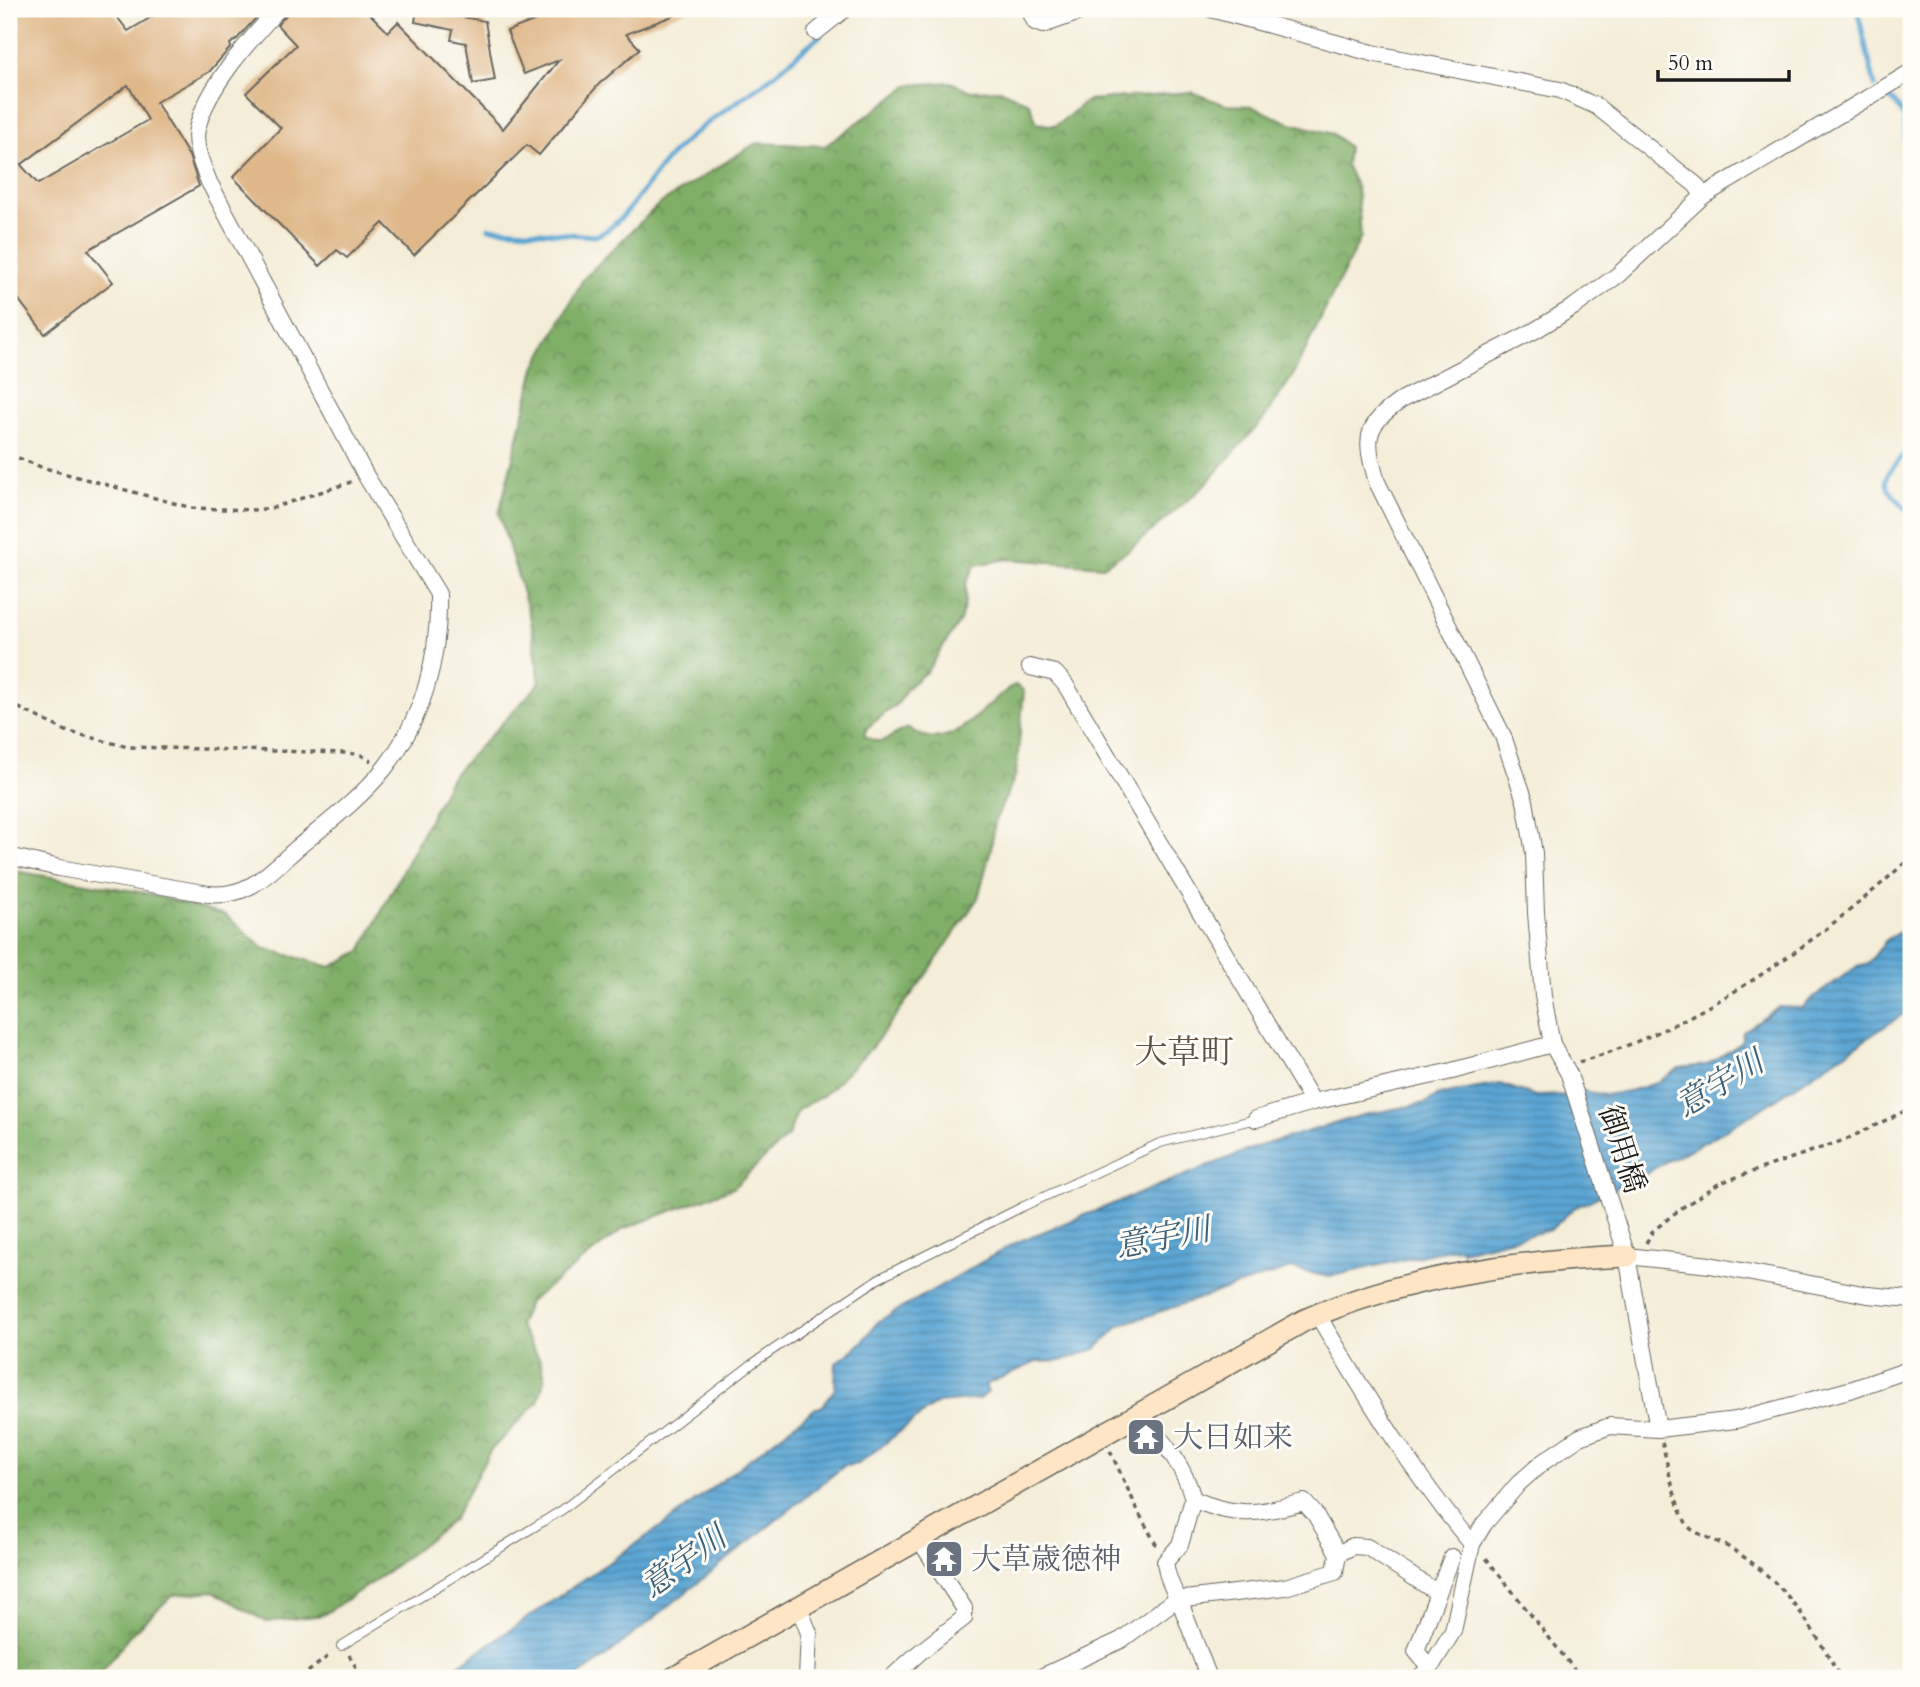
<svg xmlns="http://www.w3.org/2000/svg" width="1920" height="1687" font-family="Cardo,'Noto Serif JP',serif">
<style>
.forest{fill:url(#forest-crowns);stroke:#4e6642;stroke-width:2}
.water{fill:url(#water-rules);stroke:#3c6078;stroke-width:2}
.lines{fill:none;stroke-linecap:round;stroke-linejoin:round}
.stream{stroke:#5ca5d3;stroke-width:5}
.building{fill:#dfb788;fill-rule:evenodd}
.lane-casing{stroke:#68655e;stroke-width:10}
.street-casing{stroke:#68655e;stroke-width:18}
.secondary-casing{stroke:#68655e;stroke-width:24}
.path{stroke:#68655e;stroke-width:3.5;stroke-dasharray:5 5;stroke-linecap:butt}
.lane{stroke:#fff;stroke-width:8}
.street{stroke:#fff;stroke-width:16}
.secondary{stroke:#fde5c5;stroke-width:21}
.labels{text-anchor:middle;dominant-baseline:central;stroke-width:6;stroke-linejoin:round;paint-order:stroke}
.street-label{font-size:30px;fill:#1c1c1c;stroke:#fdfcf7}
.worship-label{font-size:30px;fill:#5b616d;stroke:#fdfcf7;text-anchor:start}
.water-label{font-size:32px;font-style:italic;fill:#3c6078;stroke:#fdfcf7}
.quarter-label{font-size:33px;fill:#605242;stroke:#fdfcf7}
</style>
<defs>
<pattern id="forest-crowns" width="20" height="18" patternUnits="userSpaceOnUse" patternTransform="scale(1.75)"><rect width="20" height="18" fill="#80af68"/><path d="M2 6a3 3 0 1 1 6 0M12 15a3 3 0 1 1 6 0" fill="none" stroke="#688e55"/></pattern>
<pattern id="water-rules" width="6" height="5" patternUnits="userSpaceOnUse" patternTransform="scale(1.75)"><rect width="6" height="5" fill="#5ca5d3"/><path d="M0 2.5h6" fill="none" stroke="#4b86aa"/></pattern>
</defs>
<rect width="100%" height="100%" fill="#fdfcf7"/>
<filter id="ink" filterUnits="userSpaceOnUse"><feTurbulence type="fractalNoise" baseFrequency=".0143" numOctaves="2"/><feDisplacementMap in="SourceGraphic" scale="14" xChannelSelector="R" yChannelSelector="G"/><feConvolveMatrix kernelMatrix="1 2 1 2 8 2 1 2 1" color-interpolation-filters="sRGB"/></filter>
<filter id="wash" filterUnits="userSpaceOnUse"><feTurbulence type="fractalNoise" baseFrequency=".00686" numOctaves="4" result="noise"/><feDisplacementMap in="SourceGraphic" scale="28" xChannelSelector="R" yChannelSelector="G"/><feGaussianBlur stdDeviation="1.57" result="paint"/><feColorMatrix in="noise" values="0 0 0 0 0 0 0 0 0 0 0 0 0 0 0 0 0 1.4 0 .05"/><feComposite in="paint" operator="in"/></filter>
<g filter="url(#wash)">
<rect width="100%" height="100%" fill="#f4edd8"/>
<path class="forest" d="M950,82L971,91L1002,90L1029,103L1037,123L1054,126C1067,119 1076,108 1088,100L1191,92L1226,105L1251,106L1287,122L1333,134L1348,147L1346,165L1357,188L1361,237L1292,377L1263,420L1203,487L1129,550L1103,566L1008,559L975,565L966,583L965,603L960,621L927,671L907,688L899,702L867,728L864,735C886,750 889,733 909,728C951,761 984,701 1015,685L1024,691L1016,774L995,821L991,849L978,898L927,974L872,1047L824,1095L798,1110L788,1136L733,1188L623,1229L529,1302L519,1325L540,1359L545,1377L538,1402L490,1451L453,1520L383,1575L323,1615L266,1622L213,1591L173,1595L131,1634L97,1678H9V870L146,893L225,915L263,948L331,967L361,951L451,777L540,683L531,620L499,514L535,368L583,279L658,205L756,143L825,146L910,85Z"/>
<path class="water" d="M1911,926V1009L1761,1109L1708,1140L1658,1166L1647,1174L1574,1208L1550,1230L1462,1251L1460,1248L1450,1249L1328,1277L1290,1268L1120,1325L1096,1349L1061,1361L1036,1362L985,1385L988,1392L980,1399L937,1403L858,1464L844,1466L600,1661L575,1678H440L669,1521L816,1408L821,1407L835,1389L836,1363C846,1356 856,1349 864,1340C870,1333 872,1327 879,1321L1015,1243L1256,1147L1363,1115L1425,1103L1439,1095L1500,1084L1536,1096L1565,1095L1583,1091L1604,1095L1625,1092L1657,1083L1679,1068L1707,1065L1741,1043L1743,1032L1779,1007L1802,1008L1813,998L1859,965H1867L1887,939Z"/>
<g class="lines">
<g class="stream">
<polyline points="1857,9 1875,86"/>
<path d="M1886,96C1920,118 1896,143 1911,172"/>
<path d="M489,228L594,236C620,230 647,183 664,163C692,129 732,107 766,81C785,67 801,50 820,36"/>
<path d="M1911,447C1880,480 1877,481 1911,513"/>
</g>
</g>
<g id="blocks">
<g class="building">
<path d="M9,9H111L128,31L165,9H264L237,39L230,44L231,47L209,72L156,102L189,156L199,186L88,250L113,282L45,334L9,287ZM128,85L148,120L38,184L21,165Z"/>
<polygon points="288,9 365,9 388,32 398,22 503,129 559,60 524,74 507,31 565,9 688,10 626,34 640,49 599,84 539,155 527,145 414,255 383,223 347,258 337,250 320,266 233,177 281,128 246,93 296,45 277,25 286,15"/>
<polygon points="417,9 485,21 495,80 473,84 466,43 451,40 453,30 415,22"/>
</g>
</g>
</g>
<g filter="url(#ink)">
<use href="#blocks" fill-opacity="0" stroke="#68655e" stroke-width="2"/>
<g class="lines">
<g class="lane-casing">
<polyline id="lane" points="341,1646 562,1510 752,1364 878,1279 1022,1207 1160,1143 1256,1119"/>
</g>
<g class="street-casing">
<g id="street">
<polyline points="1029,9 1035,22 1043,25 1088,9"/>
<polyline points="1211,9 1376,54 1560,90 1596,106 1696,185 1703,196"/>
<polyline points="816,32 845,9"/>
<polyline points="1030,667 1055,673 1065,684 1313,1102"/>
<path d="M9,856L59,868L209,894C248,898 269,873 296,849C326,824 359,800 384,769C423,719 440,657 438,594L366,476L209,182C203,167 193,145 197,129C206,88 250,40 278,9"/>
<polyline points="1256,1119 1313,1102 1452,1071 1552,1044"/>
<polyline points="1627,1256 1710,1265 1868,1295 1911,1299"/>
<path d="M1317,1314C1365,1394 1412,1473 1472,1544"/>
<path d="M1139,1413C1162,1441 1184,1464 1193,1499"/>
<path d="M1658,1429L1627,1256L1569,1074L1552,1044L1543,996L1536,913L1534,853L1525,801L1503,736L1377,482C1364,437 1364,426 1403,399L1534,331L1575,306L1618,275L1703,196L1911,72"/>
<polyline points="1338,1554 1353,1546 1367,1547 1438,1593 1452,1557"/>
<polyline points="799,1608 809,1633 807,1678"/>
<polyline points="1430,1668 1416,1651 1438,1593"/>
<polyline points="891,1678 920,1652 964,1618 964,1608 919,1539"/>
<path d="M1039,1678L1121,1640L1178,1598L1185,1599L1285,1587L1335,1572L1338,1554L1315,1514L1304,1502C1259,1513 1237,1519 1193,1499L1180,1545L1165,1562C1167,1578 1172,1589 1180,1602L1209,1678"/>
<polyline points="1419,1678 1430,1668 1453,1631 1472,1544 1484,1524 1519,1483 1543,1462 1580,1437 1610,1426 1658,1429 1736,1420 1853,1389 1911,1369"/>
</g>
</g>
<g class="secondary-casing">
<path id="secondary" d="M674,1678L1305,1320C1400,1277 1523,1260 1627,1256"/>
</g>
<g class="path">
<polyline points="9,454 41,467 192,508 255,510 272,508 351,482"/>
<polyline points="9,703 66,731 128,747 348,753 361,755 371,761"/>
<path d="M1579,1062C1697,1028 1821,941 1911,857"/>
<polyline points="1646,1243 1653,1231 1680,1209 1720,1183 1847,1139 1911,1108"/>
<path d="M1662,1442C1667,1462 1677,1517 1691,1529C1702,1537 1722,1542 1735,1551C1789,1586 1810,1624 1841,1678"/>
<polyline points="1110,1451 1140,1515 1158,1548"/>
<polyline points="1486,1558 1581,1678"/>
<polyline points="349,1655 362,1678"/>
<polyline points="300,1678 331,1654"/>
</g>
<use href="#lane" class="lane"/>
<use href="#street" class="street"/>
<use href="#secondary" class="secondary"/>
</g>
</g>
<defs>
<g id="temple-square" transform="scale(2.0125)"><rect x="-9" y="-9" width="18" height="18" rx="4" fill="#6b7280" stroke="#fdfcf7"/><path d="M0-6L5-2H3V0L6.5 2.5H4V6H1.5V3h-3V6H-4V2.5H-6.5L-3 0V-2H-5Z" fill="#fff"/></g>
</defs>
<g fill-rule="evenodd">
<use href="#temple-square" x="1146" y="1437"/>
<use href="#temple-square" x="944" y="1559"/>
</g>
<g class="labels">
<g class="street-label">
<text transform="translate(1622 1149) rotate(72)">御用橋</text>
</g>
<g class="worship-label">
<text x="1173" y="1437">大日如来</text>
<text x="971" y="1559">大草歳徳神</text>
</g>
<g class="water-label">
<text transform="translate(1720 1084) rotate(-31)">意宇川</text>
<text transform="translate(1163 1238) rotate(-11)">意宇川</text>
<text transform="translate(684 1562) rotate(-36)">意宇川</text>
</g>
<g class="quarter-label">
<text x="1184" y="1052">大草町</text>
</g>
</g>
<rect width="1920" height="1687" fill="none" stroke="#fdfcf7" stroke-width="35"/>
<path d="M1658 70v10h131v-10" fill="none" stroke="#1c1c1c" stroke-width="3.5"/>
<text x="1668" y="70" font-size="21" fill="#1c1c1c" stroke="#fdfcf7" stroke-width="5" paint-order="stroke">50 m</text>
</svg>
